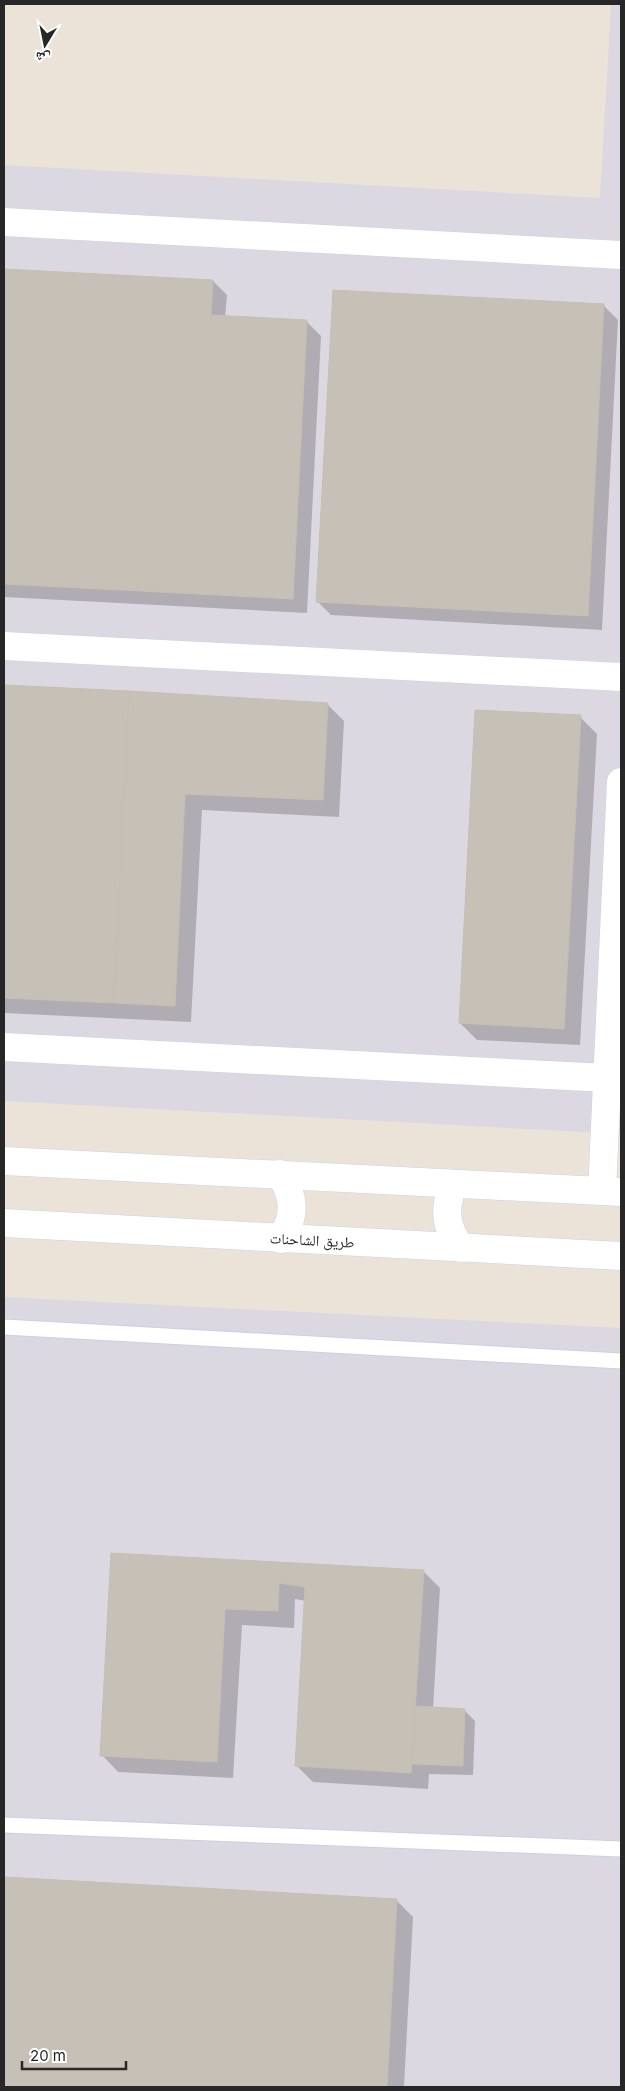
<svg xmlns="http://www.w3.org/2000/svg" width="625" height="2091" font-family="Inter,'Noto Naskh Arabic',sans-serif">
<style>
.industrial{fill:#dcd8e2}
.shadow{fill:#0003}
.building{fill:#c6c0b7;stroke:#c6bfb1}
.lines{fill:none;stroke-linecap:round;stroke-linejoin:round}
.service-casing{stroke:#ccd0e2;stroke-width:17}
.minor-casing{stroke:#ccd0e2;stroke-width:29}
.secondary-casing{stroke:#ccd0e2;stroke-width:29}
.service{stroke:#fff;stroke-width:15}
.minor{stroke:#fff;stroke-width:28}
.secondary{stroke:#fff;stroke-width:28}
.labels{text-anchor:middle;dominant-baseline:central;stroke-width:4.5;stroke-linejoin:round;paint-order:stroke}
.street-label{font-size:15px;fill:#272727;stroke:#fff}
</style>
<rect width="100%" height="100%" fill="#ebe3d7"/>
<g class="industrial">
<polygon points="611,4 621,4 621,1134 4,1101 4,165 600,198"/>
<polygon points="4,1297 621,1328 621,2087 4,2087"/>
</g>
<g class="shadow">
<polygon points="4,270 213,281 227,295 225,317 307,322 321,336 307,613 4,597"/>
<polygon points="334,291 604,306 618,320 602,630 331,615 317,601"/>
<polygon points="4,687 327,704 344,721 339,817 202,810 191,1022 4,1013"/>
<polygon points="580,717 597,734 580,1045 477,1040 460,1023"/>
<polygon points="112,1554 423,1571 440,1588 433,1709 465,1711 475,1721 473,1775 429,1774 428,1789 313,1782 296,1765 306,1601 295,1599 294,1628 242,1625 233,1778 118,1772 102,1755"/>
<polygon points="4,1878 396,1900 413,1917 404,2087 4,2087"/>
</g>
<g class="building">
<polygon points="4,269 213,280 211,315 307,320 293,599 4,584"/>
<polygon points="333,290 604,304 588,616 316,602"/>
<polygon points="4,685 129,691 114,1003 4,998"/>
<polygon points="129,691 328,703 323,800 185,794 175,1006 114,1003"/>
<polygon points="475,710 581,715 564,1029 459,1023"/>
<polygon points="111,1553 424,1570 411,1773 295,1766 305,1587 279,1583 278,1611 225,1609 217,1762 100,1756"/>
<polygon points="415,1706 465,1709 463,1766 412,1764"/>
<polygon points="4,1877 397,1899 387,2087 4,2087"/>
</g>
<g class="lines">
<g class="service-casing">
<g id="service">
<polyline points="4,1327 621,1361"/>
<polyline points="4,1825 621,1849"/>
</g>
</g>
<g class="minor-casing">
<g id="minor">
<polyline points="4,222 621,255"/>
<polyline points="4,646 621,677"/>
<polyline points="4,1047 607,1078"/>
<polyline points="602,1191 621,782"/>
</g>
</g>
<g class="secondary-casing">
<g id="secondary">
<polyline points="4,1161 621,1192"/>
<path d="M280,1174C295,1197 296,1216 281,1239"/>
<path d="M454,1184C443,1208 445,1227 461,1248"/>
<polyline points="4,1223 621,1256"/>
</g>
</g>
<use href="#service" class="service"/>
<use href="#minor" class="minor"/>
<use href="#secondary" class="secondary"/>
</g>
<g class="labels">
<g class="street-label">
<text transform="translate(312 1240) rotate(3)">طريق الشاحنات</text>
</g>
</g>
<rect width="625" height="2091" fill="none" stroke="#272727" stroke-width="10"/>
<g transform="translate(45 45) rotate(190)" stroke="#ffffff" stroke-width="4" paint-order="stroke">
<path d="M0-4L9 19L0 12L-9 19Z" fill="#272727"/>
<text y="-8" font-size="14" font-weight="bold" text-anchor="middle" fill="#272727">ش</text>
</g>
<path d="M22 2061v8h104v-8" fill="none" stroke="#272727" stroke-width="2.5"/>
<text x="30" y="2061" font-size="15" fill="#272727" stroke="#ffffff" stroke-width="4" paint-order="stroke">20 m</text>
</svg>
